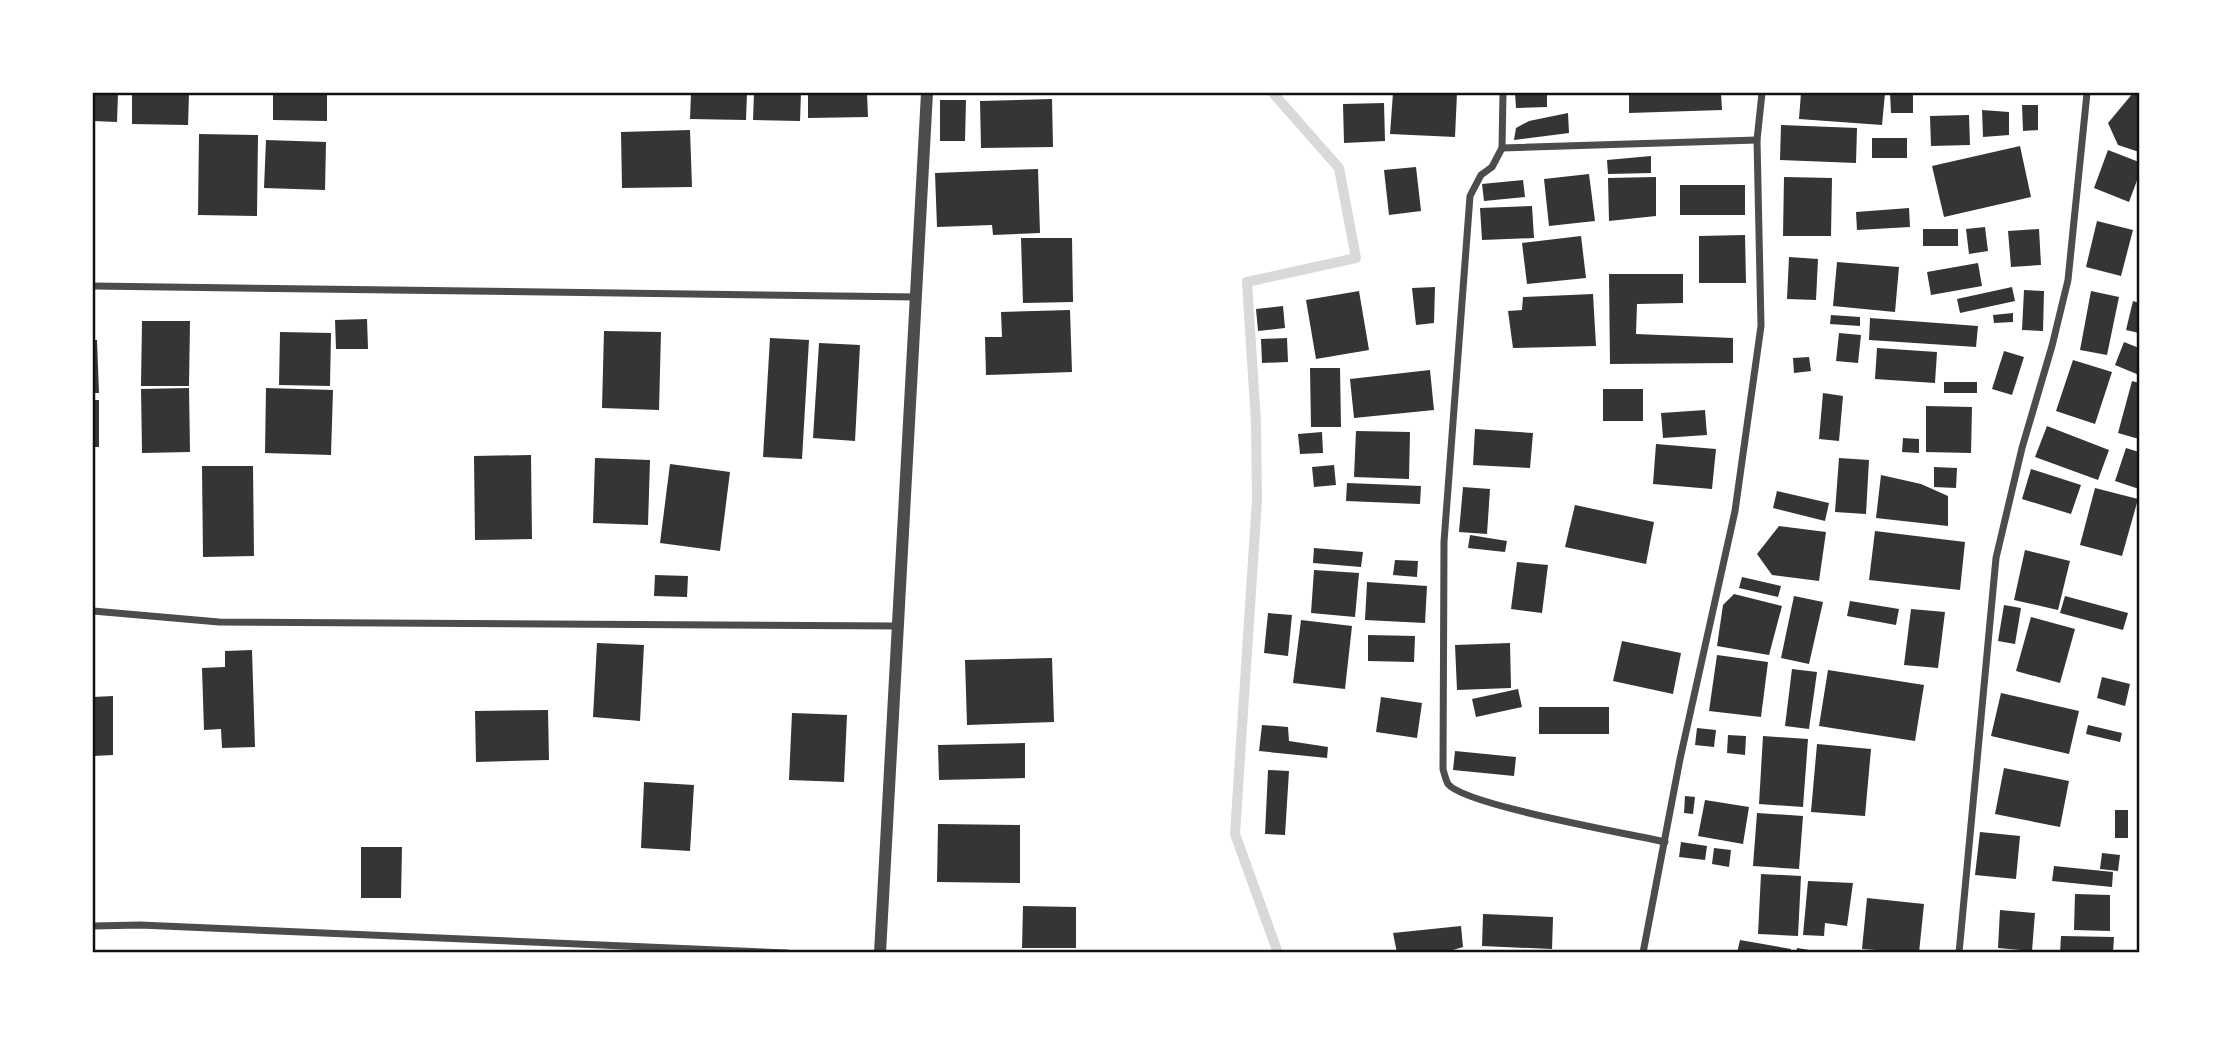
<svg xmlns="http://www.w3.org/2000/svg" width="2232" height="1046" font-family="Figtree,sans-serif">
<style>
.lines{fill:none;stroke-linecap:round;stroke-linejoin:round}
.stream{stroke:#d9d9d9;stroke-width:10}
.building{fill:#353535}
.minor{stroke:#4c4c4c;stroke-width:7}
.tertiary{stroke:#4c4c4c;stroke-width:12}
.neatline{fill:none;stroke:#111;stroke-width:2.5}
</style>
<rect width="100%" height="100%" fill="#fff"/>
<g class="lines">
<polyline class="stream" points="1273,93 1339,168 1356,258 1247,282 1256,423 1257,500 1235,834 1278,953"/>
</g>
<g class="building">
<polygon points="93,93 118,93 117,122 93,121"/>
<polygon points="132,93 189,93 188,125 132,124"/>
<polygon points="273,93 327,93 327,121 273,120"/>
<polygon points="691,93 747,93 746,120 690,119"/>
<polygon points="754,93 801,93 800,121 753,120"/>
<polygon points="808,93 867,93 868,117 808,118"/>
<polygon points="1393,93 1457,93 1455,137 1390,134"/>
<polygon points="1515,93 1547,93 1547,107 1516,108"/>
<polygon points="1629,93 1721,93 1722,110 1629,113"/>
<polygon points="1801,93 1885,93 1882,125 1799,119"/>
<polygon points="1890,93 1913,93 1913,113 1891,113"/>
<polygon points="2133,93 2139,94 2139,152 2118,145 2108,123"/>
<polygon points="1052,99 1053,147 981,148 980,101"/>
<polygon points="940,100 966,100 965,141 940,141"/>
<polygon points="1384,103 1385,141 1344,143 1343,104"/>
<polygon points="2022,105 2038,105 2038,130 2023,131"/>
<polygon points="1982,110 2009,112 2009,135 1983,137"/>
<polygon points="1568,113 1569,133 1514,140 1516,128 1529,121"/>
<polygon points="1969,115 1970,145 1931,146 1930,116"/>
<polygon points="1781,125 1857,128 1856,163 1780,160"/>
<polygon points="690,130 692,187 622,188 621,132"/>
<polygon points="199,134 258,135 257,216 198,215"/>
<rect x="1872" y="138" width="35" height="20"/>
<polygon points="266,140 326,142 325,190 264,188"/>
<polygon points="2020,146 2031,197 1944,217 1932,166"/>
<polygon points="2108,150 2139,162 2139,175 2129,202 2094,188"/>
<polygon points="1651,156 1651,173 1608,174 1607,160"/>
<polygon points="1416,167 1421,211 1389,215 1384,170"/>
<polygon points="1038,169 1040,233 993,235 992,225 937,227 935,173"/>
<polygon points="1589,174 1595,221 1549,226 1544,179"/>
<polygon points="1656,177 1656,216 1609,221 1608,178"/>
<polygon points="1784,177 1832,178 1831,236 1783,236"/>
<polygon points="1523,180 1525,197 1484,201 1482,184"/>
<rect x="1680" y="185" width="65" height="30"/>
<polygon points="1532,206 1534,238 1482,240 1480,208"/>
<polygon points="1909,208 1910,227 1857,230 1856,212"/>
<polygon points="2097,221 2133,230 2121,276 2086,267"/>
<polygon points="1985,227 1988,251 1969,254 1966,229"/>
<rect x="1923" y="229" width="35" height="17"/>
<polygon points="2039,229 2041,265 2011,267 2008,231"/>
<polygon points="1745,235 1746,283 1699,283 1699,236"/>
<polygon points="1581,236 1586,278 1527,284 1522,243"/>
<polygon points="1021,238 1072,238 1073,302 1023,303"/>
<polygon points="1789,257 1818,259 1816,300 1787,299"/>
<polygon points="1837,262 1899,267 1895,312 1833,306"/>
<polygon points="1978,263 1982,286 1931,295 1927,272"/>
<polygon points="1609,274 1683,274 1683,303 1637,304 1636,334 1733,338 1733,363 1610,364"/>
<polygon points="1435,287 1434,323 1416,325 1412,288"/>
<polygon points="2012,287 2015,301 1960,313 1957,299"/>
<polygon points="2024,290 2044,291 2043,331 2022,330"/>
<polygon points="1359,291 1369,350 1316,359 1306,300"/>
<polygon points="2091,291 2119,297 2107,355 2080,350"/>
<polygon points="1593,294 1596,346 1513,348 1508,311 1522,310 1523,297"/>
<polygon points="2133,301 2139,303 2139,333 2126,330"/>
<polygon points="1283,306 1285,328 1258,331 1256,309"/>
<polygon points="1070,310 1072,372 986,375 985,337 1002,337 1001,312"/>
<polygon points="2013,313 2013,322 1994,323 1993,315"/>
<polygon points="1831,315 1860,317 1860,326 1830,324"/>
<polygon points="1870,318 1978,326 1976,347 1869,340"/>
<polygon points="367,319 368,349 336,349 335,320"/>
<polygon points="142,321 190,321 189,386 141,386"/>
<polygon points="604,331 661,332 659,410 602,408"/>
<polygon points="280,332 331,333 330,386 279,385"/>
<polygon points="1839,333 1861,335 1858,363 1836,361"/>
<polygon points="770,338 809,340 802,459 763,457"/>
<polygon points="1287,338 1288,362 1262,363 1261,339"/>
<polygon points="93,340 97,340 99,393 93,393"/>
<polygon points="2124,342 2139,348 2139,375 2115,365"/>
<polygon points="819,343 860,345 855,441 813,438"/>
<polygon points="1877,348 1937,352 1935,383 1875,379"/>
<polygon points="2004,351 2024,357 2012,395 1992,389"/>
<polygon points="1809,357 1811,371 1794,373 1793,358"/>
<polygon points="2073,360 2112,372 2095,424 2056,411"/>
<polygon points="1310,368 1340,368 1341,427 1311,427"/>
<polygon points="1430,370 1434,410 1354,418 1350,379"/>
<polygon points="2132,381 2139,383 2139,439 2118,433"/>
<rect x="1944" y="382" width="33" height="11"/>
<polygon points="189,388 190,452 142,453 141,389"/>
<polygon points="266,388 333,390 331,455 265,453"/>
<rect x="1603" y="389" width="40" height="32"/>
<polygon points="1823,393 1843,396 1839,441 1819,439"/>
<rect x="93" y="400" width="6" height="47"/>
<polygon points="1926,406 1972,407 1971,453 1926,452"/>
<polygon points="1705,410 1707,435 1663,438 1661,413"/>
<polygon points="2047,426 2109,450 2098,480 2035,457"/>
<polygon points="1475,429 1533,433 1530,468 1473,465"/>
<polygon points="1356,431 1410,432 1409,479 1354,477"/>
<polygon points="1322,432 1323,453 1300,454 1298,434"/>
<polygon points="1903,438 1919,439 1919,453 1902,452"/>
<polygon points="1656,444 1716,449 1712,489 1653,484"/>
<polygon points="2126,448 2139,452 2139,489 2115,481"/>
<polygon points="531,455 532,539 475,540 474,456"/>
<polygon points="595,458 650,460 648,525 593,523"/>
<polygon points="1839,458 1869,460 1866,514 1835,512"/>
<polygon points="670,464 730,472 720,551 660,543"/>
<polygon points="1334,465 1336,485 1314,487 1312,467"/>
<polygon points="202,466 253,466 254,556 203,557"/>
<polygon points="1934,467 1957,468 1956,488 1934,487"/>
<polygon points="2031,469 2081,485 2071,514 2022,499"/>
<polygon points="1881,475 1921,484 1948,496 1948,526 1876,518"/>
<polygon points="1347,483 1421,486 1420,504 1346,501"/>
<polygon points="1463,487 1490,489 1487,534 1459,532"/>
<polygon points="2095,488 2138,499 2122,556 2080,545"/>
<polygon points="1777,491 1829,503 1825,521 1773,508"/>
<polygon points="1575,505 1654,522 1646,564 1565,547"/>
<polygon points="1779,526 1826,532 1819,581 1772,575 1757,554"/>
<polygon points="1875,531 1965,542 1960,590 1869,580"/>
<polygon points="1470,535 1507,541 1505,552 1468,548"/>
<polygon points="1314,548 1363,552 1361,567 1313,563"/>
<polygon points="2025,550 2070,561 2058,610 2014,600"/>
<polygon points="1395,560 1418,561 1417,577 1393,575"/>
<polygon points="1517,562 1548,565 1542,613 1511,609"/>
<polygon points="1314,570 1359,573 1355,617 1311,613"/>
<polygon points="655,575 688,576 687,597 654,596"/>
<polygon points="1742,577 1781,586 1778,597 1739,588"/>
<polygon points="1367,582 1427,586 1425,623 1365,620"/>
<polygon points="1734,594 1782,606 1769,655 1717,646 1723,605"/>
<polygon points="1794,596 1823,602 1809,664 1781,658"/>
<polygon points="2065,596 2128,613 2123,630 2060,613"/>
<polygon points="1850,601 1899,609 1896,625 1847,616"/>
<polygon points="2004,605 2021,608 2015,644 1998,641"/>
<polygon points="1911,609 1945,612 1938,668 1904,665"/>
<polygon points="1268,613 1292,615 1288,656 1264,653"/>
<polygon points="2031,617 2075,629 2060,683 2016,671"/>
<polygon points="1301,620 1352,626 1345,689 1293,683"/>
<polygon points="1368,635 1415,636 1414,662 1368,661"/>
<polygon points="1622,641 1681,653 1673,694 1613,681"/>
<polygon points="597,643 644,645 640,721 593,717"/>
<polygon points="1510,643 1511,688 1457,690 1455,645"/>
<polygon points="252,650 255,747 222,748 221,729 204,730 202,668 225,667 225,651"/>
<polygon points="1717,655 1768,662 1761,717 1709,711"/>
<polygon points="1052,658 1054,722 967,725 965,660"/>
<polygon points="1792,669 1817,672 1809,729 1785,726"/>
<polygon points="1828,670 1924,685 1915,741 1819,726"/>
<polygon points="2102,677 2130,684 2125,706 2097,698"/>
<polygon points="1518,689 1522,707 1476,717 1472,699"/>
<polygon points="2001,693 2079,711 2069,754 1991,736"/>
<polygon points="113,696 113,755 93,756 93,697"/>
<polygon points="1381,697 1422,703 1417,738 1376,732"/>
<rect x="1539" y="707" width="70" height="27"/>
<polygon points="548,710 549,760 476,762 475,711"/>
<polygon points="792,713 847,715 844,782 789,780"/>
<polygon points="1262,725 1288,727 1289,741 1328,747 1327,758 1259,751"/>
<polygon points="2088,725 2122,733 2120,742 2086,734"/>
<polygon points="1697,728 1716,730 1714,747 1695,745"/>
<polygon points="1728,735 1746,736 1745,755 1727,753"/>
<polygon points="1763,736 1808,739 1803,807 1759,804"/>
<polygon points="1025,743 1025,778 939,780 938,745"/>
<polygon points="1817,744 1871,749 1865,816 1811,812"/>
<polygon points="1455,751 1516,757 1514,776 1453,770"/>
<polygon points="2004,768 2069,781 2060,827 1995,814"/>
<polygon points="1268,770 1289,771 1285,835 1265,834"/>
<polygon points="644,782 694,785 690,851 641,848"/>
<polygon points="1685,796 1695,797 1693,814 1684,813"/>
<polygon points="1705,800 1749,807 1743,844 1698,836"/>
<rect x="2115" y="810" width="13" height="28"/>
<polygon points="1757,813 1803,816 1799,869 1753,866"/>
<polygon points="938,824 1020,825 1020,883 937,882"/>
<polygon points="1980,832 2020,836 2016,879 1975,875"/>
<polygon points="1681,842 1707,846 1705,860 1679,857"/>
<polygon points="361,847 402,847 401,898 361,898"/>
<polygon points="1714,848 1731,850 1729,867 1712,864"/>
<polygon points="2102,853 2120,855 2118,871 2100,869"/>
<polygon points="2054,866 2113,872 2112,887 2052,881"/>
<polygon points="1761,874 1801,876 1798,936 1758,934"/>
<polygon points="1808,881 1853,883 1847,926 1825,923 1824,936 1803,935"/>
<polygon points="2075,894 2110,895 2110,931 2074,930"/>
<polygon points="1867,898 1924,904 1919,953 1862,949"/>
<polygon points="1023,906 1076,907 1076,948 1022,948"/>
<polygon points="2000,910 2035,913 2032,951 1998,948"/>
<polygon points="1483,914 1553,917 1552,949 1482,946"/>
<polygon points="1461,926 1463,947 1443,953 1397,953 1393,933"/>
<polygon points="2061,936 2114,937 2113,953 2060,953"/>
<polygon points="1740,940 1791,949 1790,953 1737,953"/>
<polygon points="1797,948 1822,952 1822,953 1796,953"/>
</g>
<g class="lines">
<g class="minor">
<path d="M1503,93L1502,148L1492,167L1481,175L1470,196L1444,542L1443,769C1444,773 1446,780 1448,784C1464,805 1630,834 1665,842"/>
<polyline points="1502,148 1757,140"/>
<polyline points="93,286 916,297"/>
<polyline points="93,611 219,622 900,626"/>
<polyline points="93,926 140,925 787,953"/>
<polyline points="1643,953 1680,759 1735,511 1761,326 1757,140 1762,93"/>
<polyline points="1959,953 1996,558 2022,448 2052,346 2068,280 2087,93"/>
</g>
<polyline class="tertiary" points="880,953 927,93"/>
</g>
<rect width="2232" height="1046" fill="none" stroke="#ffffff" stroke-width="189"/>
<rect x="94" y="94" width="2044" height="857" class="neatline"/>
</svg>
